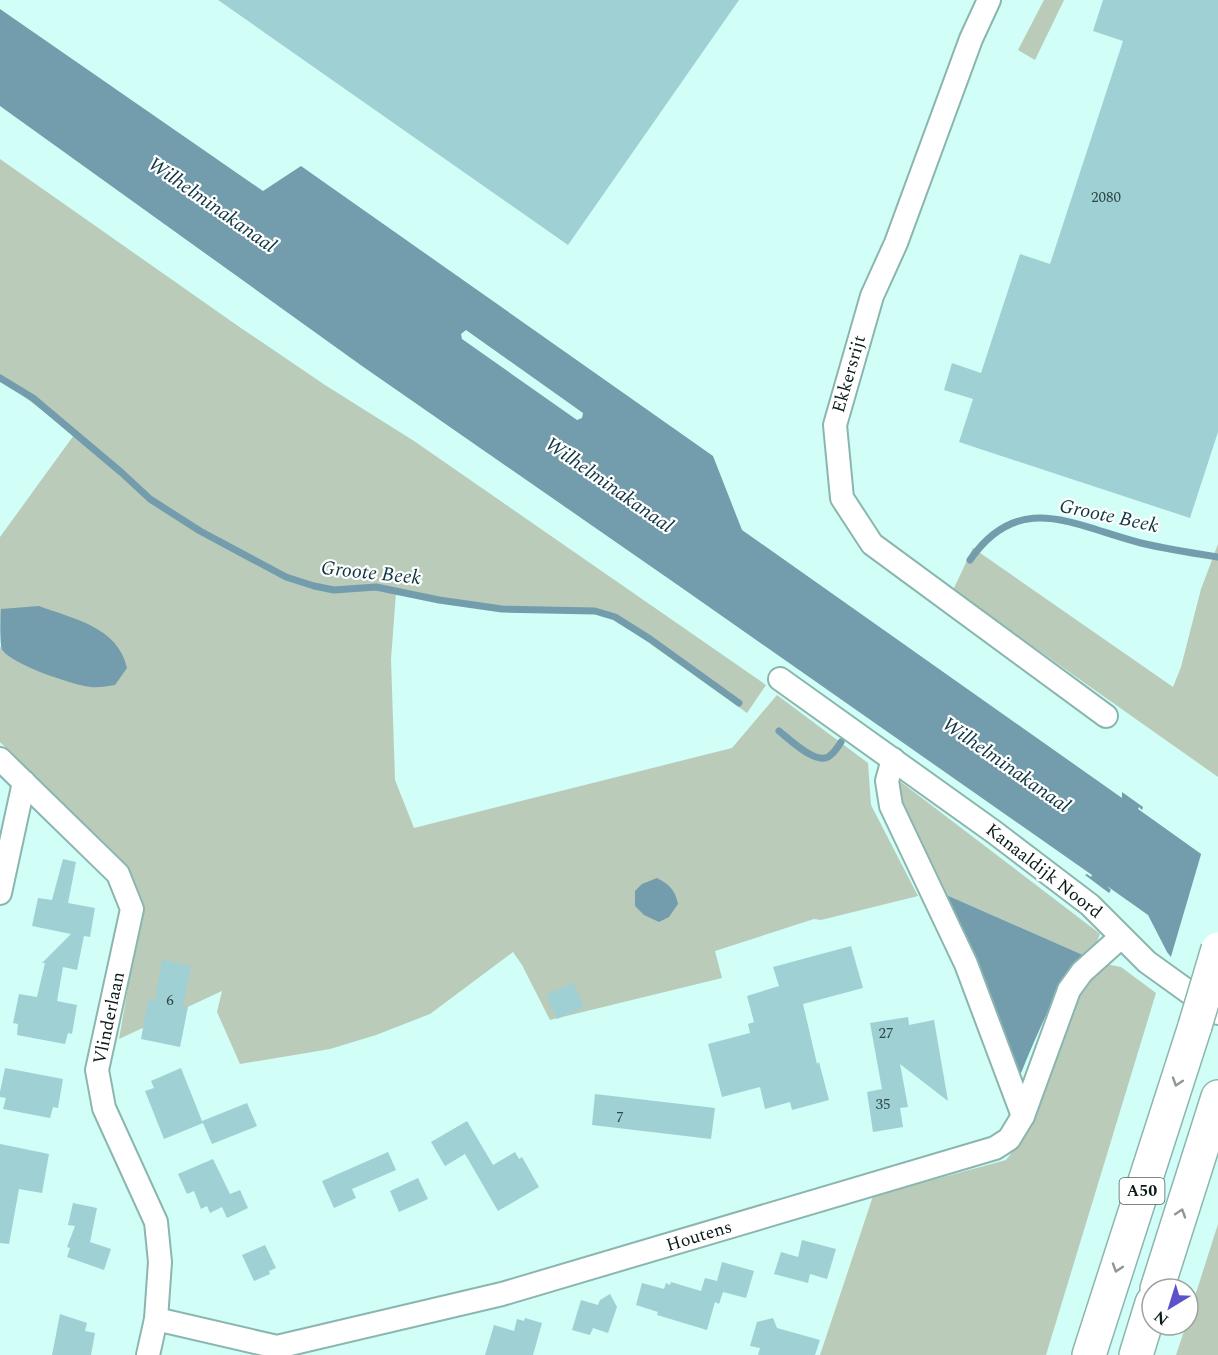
<svg xmlns="http://www.w3.org/2000/svg" width="1218" height="1355" font-family="Spectral,serif">
<style>
.green{fill:#bacbb9}
.water{fill:#739dac;fill-rule:evenodd}
.pier{fill:#d1fef6}
.lines{fill:none;stroke-linecap:round;stroke-linejoin:round}
.stream{stroke:#739dac;stroke-width:7}
.building{fill:#9fd0d4}
.street-casing{stroke:#8bb6af;stroke-width:26}
.highway-casing{stroke:#8bb6af;stroke-width:36}
.street{stroke:#fff;stroke-width:22}
.highway{stroke:#fff;stroke-width:33}
.highway-bridge-casing{stroke:#8bb6af;stroke-width:36;stroke-linecap:butt}
.highway-bridge{stroke:#fff;stroke-width:33}
.oneway{stroke:#909897}
.labels{text-anchor:middle;dominant-baseline:central;stroke-width:4.5;stroke-linejoin:round;paint-order:stroke}
.number-label{font-size:15px;fill:#2e4846}
.shield{fill:#fff;stroke:#535f5d;stroke-width:1.5}
.shield-label{font-size:16px;font-weight:bold;fill:#091a17}
.street-label{font-size:18px;fill:#091a17;stroke:#fff}
.water-label{font-size:20px;font-style:italic;fill:#0e3642;stroke:#fff}
</style>
<rect width="100%" height="100%" fill="#d1fef6"/>
<g class="green">
<polygon points="1044,0 1064,0 1035,60 1018,50"/>
<polygon points="0,159 238,326 325,385 414,441 766,685 747,713 603,610 543,612 462,604 396,593 391,659 395,780 414,828 732,748 777,695 868,763 871,805 918,896 821,920 814,919 715,951 722,978 550,1020 522,965 513,952 430,1014 376,1035 330,1049 240,1064 217,1012 222,991 119,1039 143,902 131,873 0,742 0,646 4,653 0,612 0,537 74,435 0,378"/>
<polygon points="1218,544 1218,777 953,590 973,548 1173,687 1181,667 1201,589"/>
<polygon points="897,779 1095,930 1100,934 1096,944 1083,955 942,893 901,821"/>
<polygon points="1106,964 1121,967 1156,993 1046,1355 820,1355 873,1196 1006,1160 1016,1147 1077,990"/>
<polygon points="1218,1224 1218,1355 1176,1355 1186,1325 1188,1325 1188,1318"/>
</g>
<g class="water">
<path d="M0,9L263,191L301,166L713,456L742,530L1122,798V792L1143,807L1142,810L1139,807L1138,809L1218,866L1178,966L1167,952L1148,915L1107,886L1111,890L1109,893L1085,875L1087,874L1091,877L1092,875L682,588L362,366L0,106ZM466,330L583,413L582,418L577,420L462,339L461,334Z"/>
<path d="M39,606C74,619 118,627 127,668L115,685C107,686 99,688 91,687C73,685 13,665 2,650C0,644 0,617 1,609Z"/>
<path d="M657,878C670,885 675,890 678,904L669,917L659,922L644,915L635,906V891L642,884Z"/>
<path d="M942,893L1083,955C1062,972 1029,1053 1018,1081L1003,1048L975,954Z"/>
</g>
<polygon class="pier" points="1202,851 1218,862 1218,997 1176,968 1170,960"/>
<g class="lines">
<g class="stream">
<polyline points="0,378 33,398 122,473 150,499 200,531 286,577 314,586 334,590 376,587 439,600 502,609 595,611 615,617 650,639 739,703"/>
<path d="M970,560C1019,489 1074,526 1141,543C1166,549 1192,553 1218,557"/>
<path d="M779,731C789,739 815,764 828,757C833,754 838,747 841,742"/>
</g>
</g>
<g class="building">
<polygon points="218,0 739,0 568,245"/>
<polygon points="1103,0 1218,0 1218,432 1190,518 959,442 973,399 944,390 952,363 981,373 1020,254 1050,264 1123,41 1093,31"/>
<polygon points="63,859 76,862 68,903 95,908 90,937 84,936 77,970 63,967 57,1001 77,1005 72,1034 68,1033 65,1044 17,1035 18,1024 13,1023 19,994 37,997 45,963 42,963 71,934 32,926 38,898 52,900"/>
<polygon points="851,946 863,988 803,1004 817,1064 819,1062 829,1100 792,1110 790,1102 765,1109 760,1087 722,1097 708,1044 750,1033 748,1024 754,1022 747,996 779,986 773,967"/>
<polygon points="162,960 191,966 183,1006 188,1007 180,1047 141,1039 148,1000 155,1001"/>
<polygon points="573,983 584,1007 557,1019 546,995"/>
<polygon points="908,1017 909,1025 934,1020 948,1101 900,1064 908,1107 900,1108 903,1127 873,1132 867,1092 882,1089 870,1023"/>
<polygon points="5,1068 63,1079 58,1108 53,1107 50,1118 3,1109 6,1098 0,1097 0,1092"/>
<polygon points="181,1068 202,1121 247,1103 257,1126 212,1144 203,1123 164,1139 145,1091 154,1088 151,1081"/>
<polygon points="595,1094 715,1108 711,1139 592,1125"/>
<polygon points="467,1121 493,1165 515,1152 519,1159 522,1157 539,1187 498,1211 465,1154 445,1166 431,1142"/>
<polygon points="0,1144 49,1154 42,1193 19,1189 9,1244 0,1243"/>
<polygon points="388,1152 396,1170 352,1189 356,1198 334,1208 322,1181"/>
<polygon points="213,1159 230,1194 240,1190 248,1208 227,1218 222,1207 210,1213 207,1206 201,1209 194,1191 187,1194 178,1174"/>
<polygon points="418,1178 428,1199 399,1212 390,1191"/>
<polygon points="73,1203 97,1208 90,1242 111,1249 104,1270 67,1257 70,1248 67,1247 75,1226 68,1225"/>
<polygon points="802,1240 836,1249 827,1279 810,1274 808,1283 774,1274 781,1252 798,1257"/>
<polygon points="265,1245 276,1268 269,1271 270,1274 254,1281 242,1255"/>
<polygon points="722,1262 754,1271 746,1298 723,1292 719,1304 715,1302 707,1330 657,1315 658,1312 636,1305 642,1283 664,1289 666,1283 670,1285 671,1282 701,1291 705,1278 717,1281"/>
<polygon points="610,1294 617,1307 608,1333 593,1328 590,1335 572,1330 581,1300 598,1305 600,1300"/>
<polygon points="60,1314 87,1323 85,1331 95,1333 91,1355 52,1355"/>
<polygon points="525,1318 542,1323 533,1355 485,1355 494,1325 514,1331 517,1319 524,1321"/>
<polygon points="773,1318 777,1328 820,1340 815,1355 758,1355 760,1348 750,1346 757,1322"/>
</g>
<g class="lines">
<g class="street-casing">
<g id="street">
<polyline points="989,0 971,39 896,243 872,296 835,425 842,498 872,544 1106,716"/>
<polyline points="780,679 994,832 1090,905 1147,962 1218,1013"/>
<polyline points="0,759 118,874 132,909 97,1070 104,1108 156,1222 160,1262 156,1319 148,1355"/>
<polyline points="893,759 887,781 891,806 966,964 1023,1116"/>
<polyline points="0,893 24,782"/>
<polyline points="156,1319 277,1347 502,1294 995,1148 1009,1139 1023,1116 1069,990 1082,972 1121,937"/>
</g>
</g>
<g class="highway-casing">
<g id="highway">
<polyline points="1157,1289 1218,1097"/>
<polyline points="1089,1355 1195,1026"/>
<polyline points="1136,1355 1152,1303"/>
</g>
</g>
<use href="#street" class="street"/>
<use href="#highway" class="highway"/>
<g class="highway-bridge-casing">
<polyline id="highway-bridge" points="1195,1026 1218,949"/>
</g>
<use href="#highway-bridge" class="highway-bridge"/>
</g>
<defs><path id="oneway-chevron" d="M-2-3.5L2.5 0L-2 3.5" fill="none" stroke-width="1.6" stroke-linecap="round" stroke-linejoin="round" transform="scale(1.5)"/></defs>
<g class="oneway">
<use href="#oneway-chevron" transform="translate(1177 1082) rotate(108)"/>
<use href="#oneway-chevron" transform="translate(1181 1213) rotate(-72)"/>
<use href="#oneway-chevron" transform="translate(1117 1268) rotate(108)"/>
</g>
<g class="labels">
<g class="number-label">
<text x="1106" y="197">2080</text>
<text x="170" y="1000">6</text>
<text x="886" y="1033">27</text>
<text x="883" y="1104">35</text>
<text x="620" y="1117">7</text>
</g>
<rect class="shield" x="1119.5" y="1178" width="45" height="26" rx="4.5"/>
<g class="shield-label">
<text x="1142" y="1191">A50</text>
</g>
<g class="street-label">
<text transform="translate(849 374) rotate(-74)">Ekkersrijt</text>
<text transform="translate(1044 871) rotate(38)">Kanaaldijk Noord</text>
<text transform="translate(109 1018) rotate(-78)">Vlinderlaan</text>
<text transform="translate(699 1236) rotate(-17)">Houtens</text>
</g>
<g class="water-label">
<text transform="translate(212 205) rotate(35)">Wilhelminakanaal</text>
<text transform="translate(609 485) rotate(35)">Wilhelminakanaal</text>
<text transform="translate(1109 516) rotate(12)">Groote Beek</text>
<text transform="translate(371 573) rotate(6)">Groote Beek</text>
<text transform="translate(1006 765) rotate(35)">Wilhelminakanaal</text>
</g>
</g>
<g transform="translate(1170 1307) rotate(218)"><circle r="28" fill="#ffffff" stroke="#9da3a2" stroke-width="1.5"/>
<path d="M0-4.5L10 22L0 15L-10 22Z" fill="#5c52ca"/>
<text y="-9" font-size="16" font-weight="bold" text-anchor="middle" fill="#091a17">N</text>
</g>
</svg>
